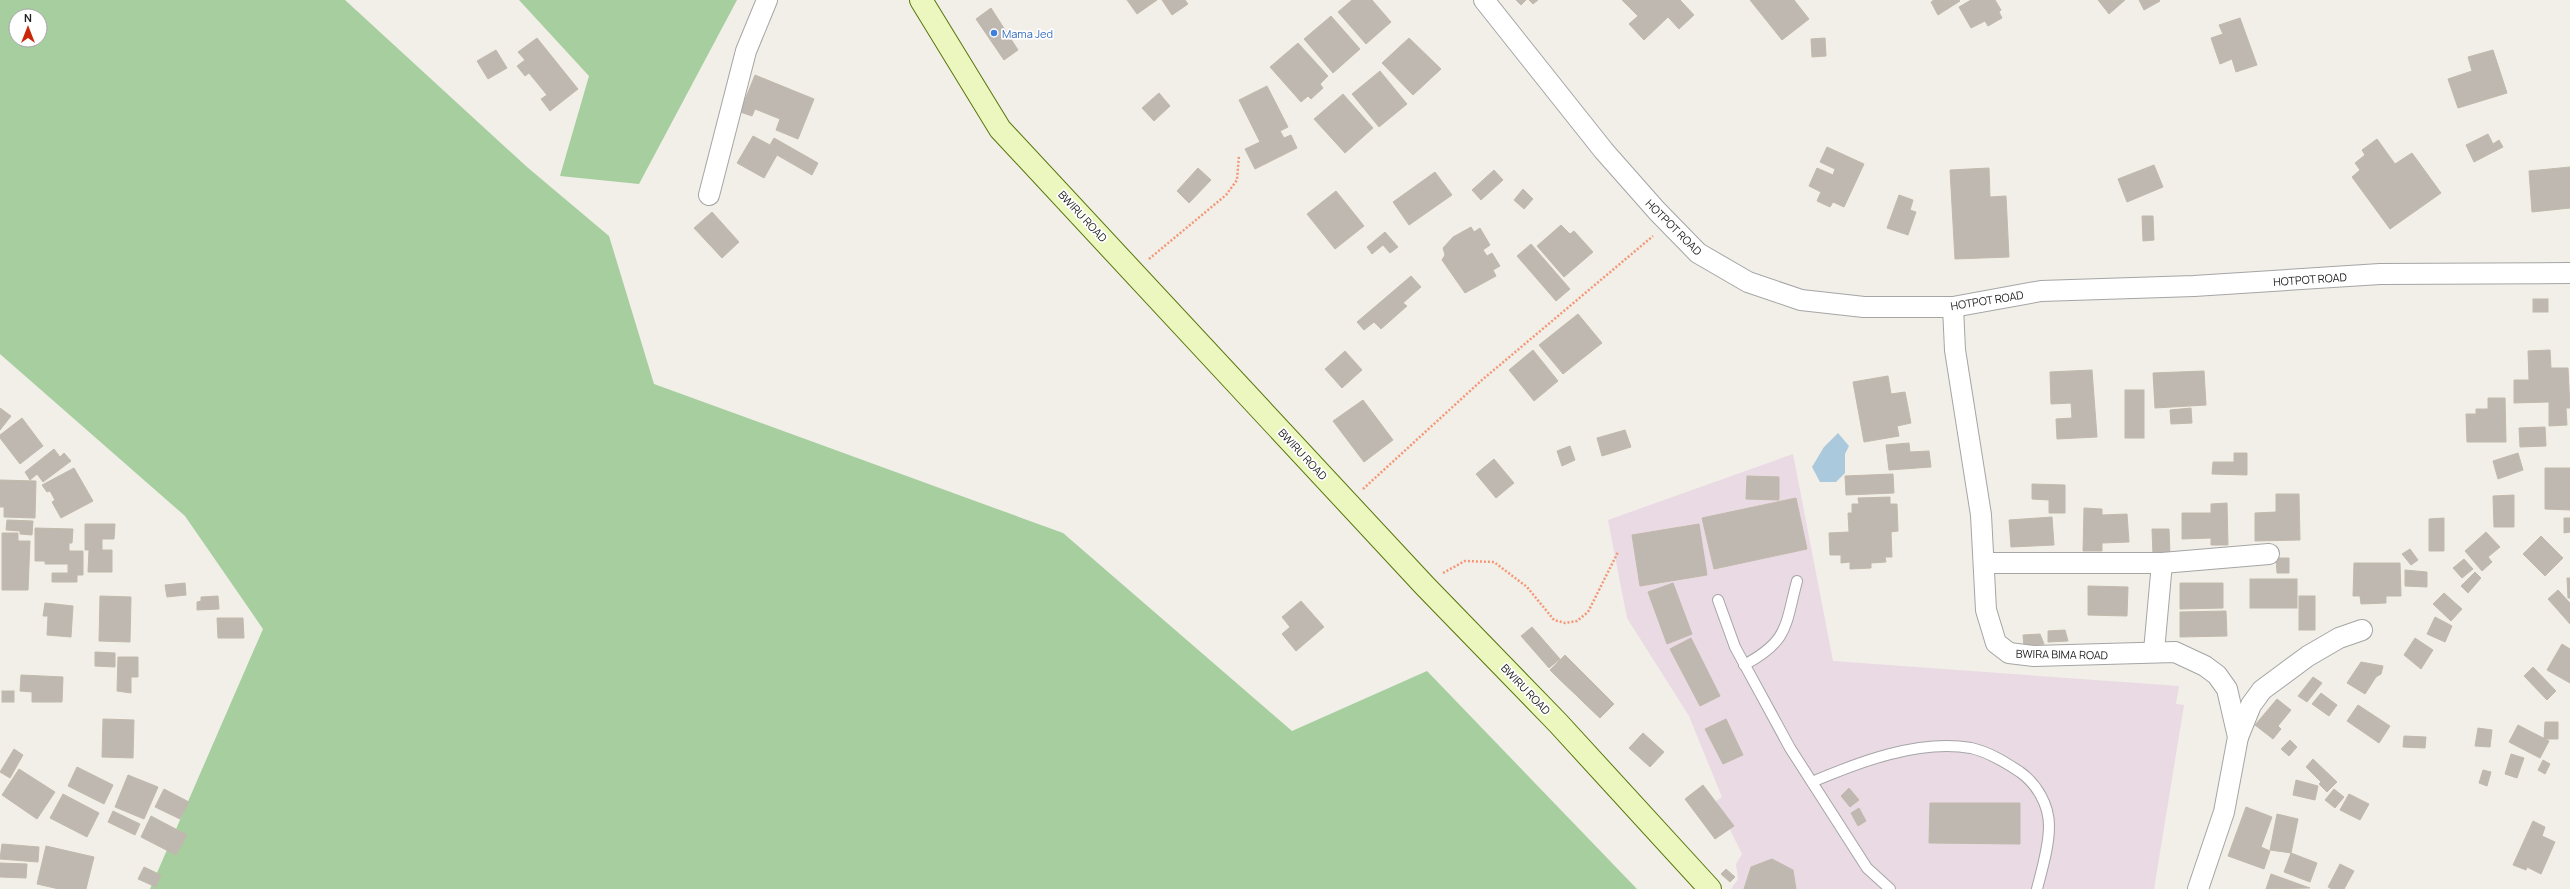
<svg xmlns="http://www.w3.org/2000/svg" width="2570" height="889" font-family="Manrope,sans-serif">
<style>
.industrial{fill:#e9dae4}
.forest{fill:#a6ce9f;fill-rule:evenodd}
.water{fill:#abc9dc}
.building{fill:#beb8b1;stroke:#c2b9ab}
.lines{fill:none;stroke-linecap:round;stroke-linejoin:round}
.service-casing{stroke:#a5a5a5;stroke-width:12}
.minor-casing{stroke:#a5a5a5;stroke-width:22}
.secondary-casing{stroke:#59750a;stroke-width:24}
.path{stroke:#f49776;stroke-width:2.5;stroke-dasharray:2 2;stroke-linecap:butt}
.service{stroke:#fff;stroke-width:10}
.minor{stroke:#fff;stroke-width:20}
.secondary{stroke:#ecf7c0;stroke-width:22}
.shop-dot{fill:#3f7fe0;stroke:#fff;stroke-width:1.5}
.labels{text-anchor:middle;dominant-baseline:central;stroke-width:3.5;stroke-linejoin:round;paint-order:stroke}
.shop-label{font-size:11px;fill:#366cbe;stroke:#fff;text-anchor:start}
.street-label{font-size:11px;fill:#212121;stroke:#fff}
</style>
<rect width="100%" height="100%" fill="#f1efe8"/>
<polygon class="industrial" points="1793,454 1833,661 2179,686 2176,704 2184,705 2154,889 1731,889 1738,879 1736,864 1742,854 1716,801 1722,797 1689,716 1627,618 1608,520"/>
<g class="forest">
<path d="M0,0H345L527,167L609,236L654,384L1063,533L1292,731L1427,671L1637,889H150L263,629L185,516L0,354ZM16,16H40V40H16Z"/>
<polygon points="519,0 737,0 639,184 560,176 589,76"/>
</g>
<polygon class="water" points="1838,433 1849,446 1845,454 1845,473 1836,482 1820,482 1812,467 1824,447"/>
<g class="building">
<polygon points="1127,0 1157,0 1137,14"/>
<polygon points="1162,0 1185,0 1188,4 1172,15"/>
<polygon points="1352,0 1372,0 1391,22 1366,44 1338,12"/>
<polygon points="1516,0 1526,0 1521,5"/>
<polygon points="1529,0 1538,0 1533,4"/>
<polygon points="1622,0 1680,0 1694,15 1679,29 1668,17 1644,40 1629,24 1638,16"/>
<polygon points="1750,0 1794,0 1809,19 1782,40"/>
<polygon points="1934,0 1959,0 1960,1 1938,15 1931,2"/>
<polygon points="1971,0 1995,0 2001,10 1999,12 2002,18 1988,26 1985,21 1971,28 1959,7"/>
<polygon points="2098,0 2125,0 2109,14"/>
<polygon points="2139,0 2159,0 2160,1 2144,10"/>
<polygon points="991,8 1018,50 1004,60 976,19"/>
<polygon points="1331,16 1360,49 1333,73 1304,39"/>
<polygon points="2240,18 2257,65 2236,72 2232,59 2220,64 2211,38 2223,34 2219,25"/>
<polygon points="537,38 578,89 550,111 541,99 547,95 529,73 525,76 517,66 525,60 518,52"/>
<polygon points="1409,38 1441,69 1413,95 1382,63"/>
<polygon points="1825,38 1826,56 1812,57 1811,39"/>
<polygon points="1298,43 1328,76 1320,84 1323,88 1311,99 1308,96 1301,102 1270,67"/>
<polygon points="496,50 507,68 488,79 477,61"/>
<polygon points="2493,50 2507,93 2458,108 2448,79 2472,71 2468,57"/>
<polygon points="1380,71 1407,104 1379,127 1352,94"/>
<polygon points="755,75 814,99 798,139 776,130 780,119 755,109 752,116 740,112"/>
<polygon points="1267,86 1288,127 1280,131 1284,138 1291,135 1297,148 1255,169 1245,149 1260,142 1239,100"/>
<polygon points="1159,93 1170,106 1154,121 1142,108"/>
<polygon points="1343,94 1373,128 1345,153 1314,119"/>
<polygon points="2488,134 2493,144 2499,140 2503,147 2474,162 2466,145"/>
<polygon points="753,136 770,145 774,138 818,163 812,175 777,155 764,178 737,163"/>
<polygon points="2377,139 2395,164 2412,153 2441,193 2390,229 2352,177 2360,170 2355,163 2365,155 2362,150"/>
<polygon points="1827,147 1864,164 1844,207 1833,202 1830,207 1817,201 1821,192 1809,186 1817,168 1833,175 1835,169 1820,162"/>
<polygon points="2154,165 2163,187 2127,202 2118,179"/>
<polygon points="2570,167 2570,208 2532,212 2529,171"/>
<polygon points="1198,168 1211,180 1189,203 1177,191"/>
<polygon points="1989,168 1990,197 2006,196 2009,257 1955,259 1950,170"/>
<polygon points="1494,170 1503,180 1481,200 1472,190"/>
<polygon points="1435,172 1452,195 1409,225 1393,202"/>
<polygon points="1523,189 1533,199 1524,209 1514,200"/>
<polygon points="1336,191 1364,226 1335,249 1307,214"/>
<polygon points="1899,195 1913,200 1910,210 1916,212 1908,235 1887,228"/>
<polygon points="712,212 739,242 722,258 694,228"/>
<polygon points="2142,216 2153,216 2154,240 2143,241"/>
<polygon points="1561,225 1570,234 1574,231 1593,252 1564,277 1537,246"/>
<polygon points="1471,227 1474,232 1480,228 1490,245 1483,250 1487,256 1492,253 1500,266 1493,270 1496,276 1465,293 1442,260 1445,255 1443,248 1453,237"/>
<polygon points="1385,232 1398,247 1390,253 1383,245 1372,254 1367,247"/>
<polygon points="1531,244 1570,289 1556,301 1517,256"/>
<polygon points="1411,276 1421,287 1403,303 1407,306 1381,329 1374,322 1364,330 1357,322"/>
<rect x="2533" y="299" width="15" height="13"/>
<polygon points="1578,314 1602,343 1563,374 1539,345"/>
<polygon points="1533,350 1558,381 1534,401 1509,370"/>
<polygon points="2550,350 2551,368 2568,368 2570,408 2566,408 2567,425 2549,426 2549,402 2514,403 2514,380 2529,380 2528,351"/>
<polygon points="1345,351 1362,370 1342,388 1325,369"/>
<polygon points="2092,370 2097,437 2057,439 2056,419 2072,418 2071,403 2051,404 2050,372"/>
<polygon points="2204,371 2206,405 2155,408 2153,373"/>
<polygon points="1888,376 1891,394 1905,392 1911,423 1897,426 1899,436 1864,442 1853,382"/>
<rect x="2125" y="390" width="19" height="48"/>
<polygon points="2488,398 2505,398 2506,442 2467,442 2466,414 2476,414 2476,409 2488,409"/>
<polygon points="1363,400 1393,440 1364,462 1333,421"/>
<polygon points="0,408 11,416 0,430"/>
<polygon points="2191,408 2192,423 2171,424 2170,410"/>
<polygon points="22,418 43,446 20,464 0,438 0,435"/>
<polygon points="2545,427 2546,446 2520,447 2519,428"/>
<polygon points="1625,430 1631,447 1602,456 1597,438"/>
<polygon points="1909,443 1910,452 1929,451 1931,467 1889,470 1886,445"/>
<polygon points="1570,446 1575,460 1562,466 1557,451"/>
<polygon points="54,449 60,457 64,453 71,461 43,482 37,474 30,480 25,472"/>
<polygon points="2234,453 2247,453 2247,475 2212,474 2213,462 2234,462"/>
<polygon points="2518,453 2523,470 2498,479 2493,461"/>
<polygon points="1494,459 1514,483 1496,498 1476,474"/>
<polygon points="74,468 93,501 61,518 52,502 55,500 50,491 47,492 42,485"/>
<polygon points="2545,468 2570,468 2570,510 2545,509"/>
<polygon points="1893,474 1894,493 1846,495 1845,476"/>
<polygon points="1747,476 1779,477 1779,500 1746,499"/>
<polygon points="0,480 36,481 35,518 4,517 4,507 0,507"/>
<polygon points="2032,484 2065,485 2065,513 2049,513 2049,500 2032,499"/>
<polygon points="2276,494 2299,494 2300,540 2255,541 2255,513 2276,512"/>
<polygon points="2514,495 2514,527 2494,527 2493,496"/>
<polygon points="1890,497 1890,504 1897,504 1898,531 1891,532 1892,557 1885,557 1886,562 1871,563 1871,568 1850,569 1850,562 1841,563 1841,555 1830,555 1829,533 1849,532 1848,513 1852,513 1852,504 1859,504 1858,498"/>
<polygon points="1796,498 1807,549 1714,569 1702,518"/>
<polygon points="2227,503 2228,545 2211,545 2211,538 2182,539 2182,513 2211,513 2211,504"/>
<polygon points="2084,508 2102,509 2102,515 2127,514 2129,542 2102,543 2102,551 2083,551"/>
<polygon points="2052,517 2054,545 2011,547 2009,520"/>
<polygon points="2444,518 2444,551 2429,551 2429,519"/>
<polygon points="2564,518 2570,518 2570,532 2564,533"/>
<polygon points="7,520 33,521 32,535 20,534 20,531 6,530"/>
<polygon points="85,524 115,524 114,539 102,539 102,550 112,550 112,572 88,572 89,550 85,550"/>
<polygon points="1699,524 1707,575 1640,586 1632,535"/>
<polygon points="35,528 73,529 72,543 69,543 69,551 83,551 83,575 77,575 77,582 52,582 52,573 68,573 68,564 45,564 45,561 35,561"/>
<polygon points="2152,529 2169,529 2170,555 2153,555"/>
<polygon points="2486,532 2500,547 2488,557 2492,562 2482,571 2465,551"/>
<polygon points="2,533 18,533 18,541 30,541 28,590 2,590"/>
<polygon points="2541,536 2563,558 2545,576 2523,554"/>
<polygon points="2410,549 2418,560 2411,565 2402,554"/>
<polygon points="2276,558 2289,558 2289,573 2277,573"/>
<polygon points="2464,559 2473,569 2462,578 2453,568"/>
<polygon points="2354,563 2400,563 2401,596 2386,596 2386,603 2361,604 2360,596 2353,596"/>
<polygon points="2405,570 2427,572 2427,587 2405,586"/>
<polygon points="2475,572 2481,578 2468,593 2461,586"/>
<polygon points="2567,578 2570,578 2570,598 2568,598"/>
<rect x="2250" y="579" width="47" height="29"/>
<polygon points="185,583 186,595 167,597 165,585"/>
<polygon points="1673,583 1692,634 1667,644 1648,592"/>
<polygon points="2180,583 2223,583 2223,608 2180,609"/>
<polygon points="2088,586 2128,587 2127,616 2088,615"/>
<polygon points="2558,590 2570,603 2570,624 2548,599"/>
<polygon points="2444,593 2462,609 2451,621 2433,604"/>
<polygon points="100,596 131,597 130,642 99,641"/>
<polygon points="218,596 219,609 197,610 197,602 201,601 201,597"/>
<rect x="2299" y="596" width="16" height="34"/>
<polygon points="1301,601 1324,627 1296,651 1282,634 1290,627 1282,617"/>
<polygon points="45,603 73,606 71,637 47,635 48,616 43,616"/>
<polygon points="2226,611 2227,636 2180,637 2180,612"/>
<polygon points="2435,617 2452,626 2445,642 2427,634"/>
<polygon points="217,618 243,618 244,638 218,638"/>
<polygon points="1532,627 1560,659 1549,668 1521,636"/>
<polygon points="2065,630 2068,641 2048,642 2048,631"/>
<polygon points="2040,634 2044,644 2024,646 2023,635"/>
<polygon points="1691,638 1720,696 1700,706 1670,649"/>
<polygon points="2415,638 2433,650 2421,669 2404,655"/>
<polygon points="2562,644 2570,649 2570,683 2547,670"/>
<polygon points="95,652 115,653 115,667 95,666"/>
<polygon points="1565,655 1614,704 1600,718 1550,670"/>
<polygon points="1565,655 1614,704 1600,718 1550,670"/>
<polygon points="118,657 138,657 138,677 131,677 131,693 117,691"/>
<polygon points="2361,662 2383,666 2381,674 2376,677 2365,694 2347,683"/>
<polygon points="2533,667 2556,691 2547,700 2524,676"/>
<polygon points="21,675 63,677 62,702 32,702 32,692 20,691"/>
<polygon points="2313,677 2322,683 2307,702 2298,696"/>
<rect x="2" y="691" width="12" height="11"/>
<polygon points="2321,693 2337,705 2329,716 2312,704"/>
<polygon points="2277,699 2291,710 2278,726 2281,729 2273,739 2255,725"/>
<polygon points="2358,705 2390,726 2379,743 2347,721"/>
<polygon points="103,719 134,720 133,758 102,757"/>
<polygon points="1726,719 1743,755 1723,764 1705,729"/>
<polygon points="2545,722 2558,722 2558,739 2544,739"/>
<polygon points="2518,725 2549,741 2540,758 2509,742"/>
<polygon points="2478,728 2492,730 2490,747 2475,746"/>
<polygon points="1643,733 1664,752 1650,767 1629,748"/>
<polygon points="2404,736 2426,737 2425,748 2403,747"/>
<polygon points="2290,740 2297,747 2289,756 2281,749"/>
<polygon points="14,749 23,755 10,778 0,772"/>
<polygon points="2511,754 2524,758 2517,778 2505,774"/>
<polygon points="2313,759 2337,782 2327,792 2319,784 2321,782 2306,767"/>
<polygon points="2543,760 2550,764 2545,774 2538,770"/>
<polygon points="77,767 113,785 104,804 68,786"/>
<polygon points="19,769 55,792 37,819 2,795"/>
<polygon points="2483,770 2491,772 2487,786 2479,783"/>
<polygon points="128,775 158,787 144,819 115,807"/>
<polygon points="2296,780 2318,786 2315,800 2293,795"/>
<polygon points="1703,785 1734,826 1715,839 1685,799"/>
<polygon points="1849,788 1859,800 1850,807 1841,796"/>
<polygon points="164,789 189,802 180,819 155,807"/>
<polygon points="2334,789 2344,797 2335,808 2325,800"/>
<polygon points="63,794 99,813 87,837 50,818"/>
<polygon points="2349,794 2369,804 2360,820 2340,810"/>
<polygon points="1930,803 2020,803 2020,844 1929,843"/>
<polygon points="2246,807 2272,817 2261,847 2270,851 2264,869 2228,856"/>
<polygon points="1859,808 1866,821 1858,826 1851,813"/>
<polygon points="113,811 140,824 135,835 108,822"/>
<polygon points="2277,814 2298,819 2291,853 2270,850"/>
<polygon points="151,816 187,835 176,855 141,837"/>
<polygon points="2533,821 2545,827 2542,836 2555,842 2541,874 2527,867 2526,870 2513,865"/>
<polygon points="2,844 39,847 38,862 0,859"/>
<polygon points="46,846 94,857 86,889 59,889 37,884"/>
<polygon points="2291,853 2317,863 2310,882 2284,872"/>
<polygon points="1772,859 1793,870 1796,889 1744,889 1751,867"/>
<polygon points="0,863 27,864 26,878 0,877"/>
<polygon points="2340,864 2354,871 2344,889 2332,889 2328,887"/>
<polygon points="144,867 161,875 156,887 138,879"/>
<polygon points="1726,869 1735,877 1730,882 1721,874"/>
<polygon points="2271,874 2310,888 2266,889"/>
</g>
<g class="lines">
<g class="service-casing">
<g id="service">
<polyline points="1718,600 1735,647 1790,748 1867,868 1890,889"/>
<path d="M1744,665C1789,641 1785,626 1797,581"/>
<path d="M1812,782C1859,762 1919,739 1971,748C1989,752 2005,762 2020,772C2037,784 2049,805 2049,826C2049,847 2042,869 2037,889"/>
</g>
</g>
<g class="minor-casing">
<g id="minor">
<polyline points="1484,0 1604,151 1657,211 1698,253 1748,282 1801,300 1864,307 1953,307 2041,291 2194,286 2380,274 2570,273"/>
<polyline points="709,195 746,51 767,0"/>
<polyline points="1953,307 1955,350 1981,515 1986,610 1996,643 2009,653 2034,656 2175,652 2205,666 2217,675 2227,689 2238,737 2224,812 2198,889"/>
<polyline points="1985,563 2162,563 2269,554"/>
<polyline points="2154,651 2162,563"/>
<polyline points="2238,737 2251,705 2262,690 2308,656 2339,638 2362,630"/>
</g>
</g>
<g class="secondary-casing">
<polyline id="secondary" points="921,0 1000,129 1425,586 1558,723 1710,889"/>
</g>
<g class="path">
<polyline points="1149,259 1226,195 1237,180 1239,155"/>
<polyline points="1363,489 1482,380 1653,236"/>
<polyline points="1443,573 1465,561 1494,562 1527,587 1554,620 1565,623 1577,621 1588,612 1618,552"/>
</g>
<use href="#service" class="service"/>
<use href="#minor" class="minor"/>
<use href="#secondary" class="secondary"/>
</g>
<circle class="shop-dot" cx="994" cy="33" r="4"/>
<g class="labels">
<g class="shop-label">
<text x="1002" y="33">Mama Jed</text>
</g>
<g class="street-label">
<text transform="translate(1083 216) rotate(47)">BWIRU ROAD</text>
<text transform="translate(1674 227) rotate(45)">HOTPOT ROAD</text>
<text transform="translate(2310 279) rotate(-4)">HOTPOT ROAD</text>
<text transform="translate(1987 300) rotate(-9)">HOTPOT ROAD</text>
<text transform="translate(1303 454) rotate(47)">BWIRU ROAD</text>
<text transform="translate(2062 654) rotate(1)">BWIRA BIMA ROAD</text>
<text transform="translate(1526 689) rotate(46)">BWIRU ROAD</text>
</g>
</g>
<g transform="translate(28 28)"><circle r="19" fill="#ffffff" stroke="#a6a6a6"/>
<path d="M0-3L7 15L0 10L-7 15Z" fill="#c8270a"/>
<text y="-6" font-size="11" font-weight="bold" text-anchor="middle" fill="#212121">N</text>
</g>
</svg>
